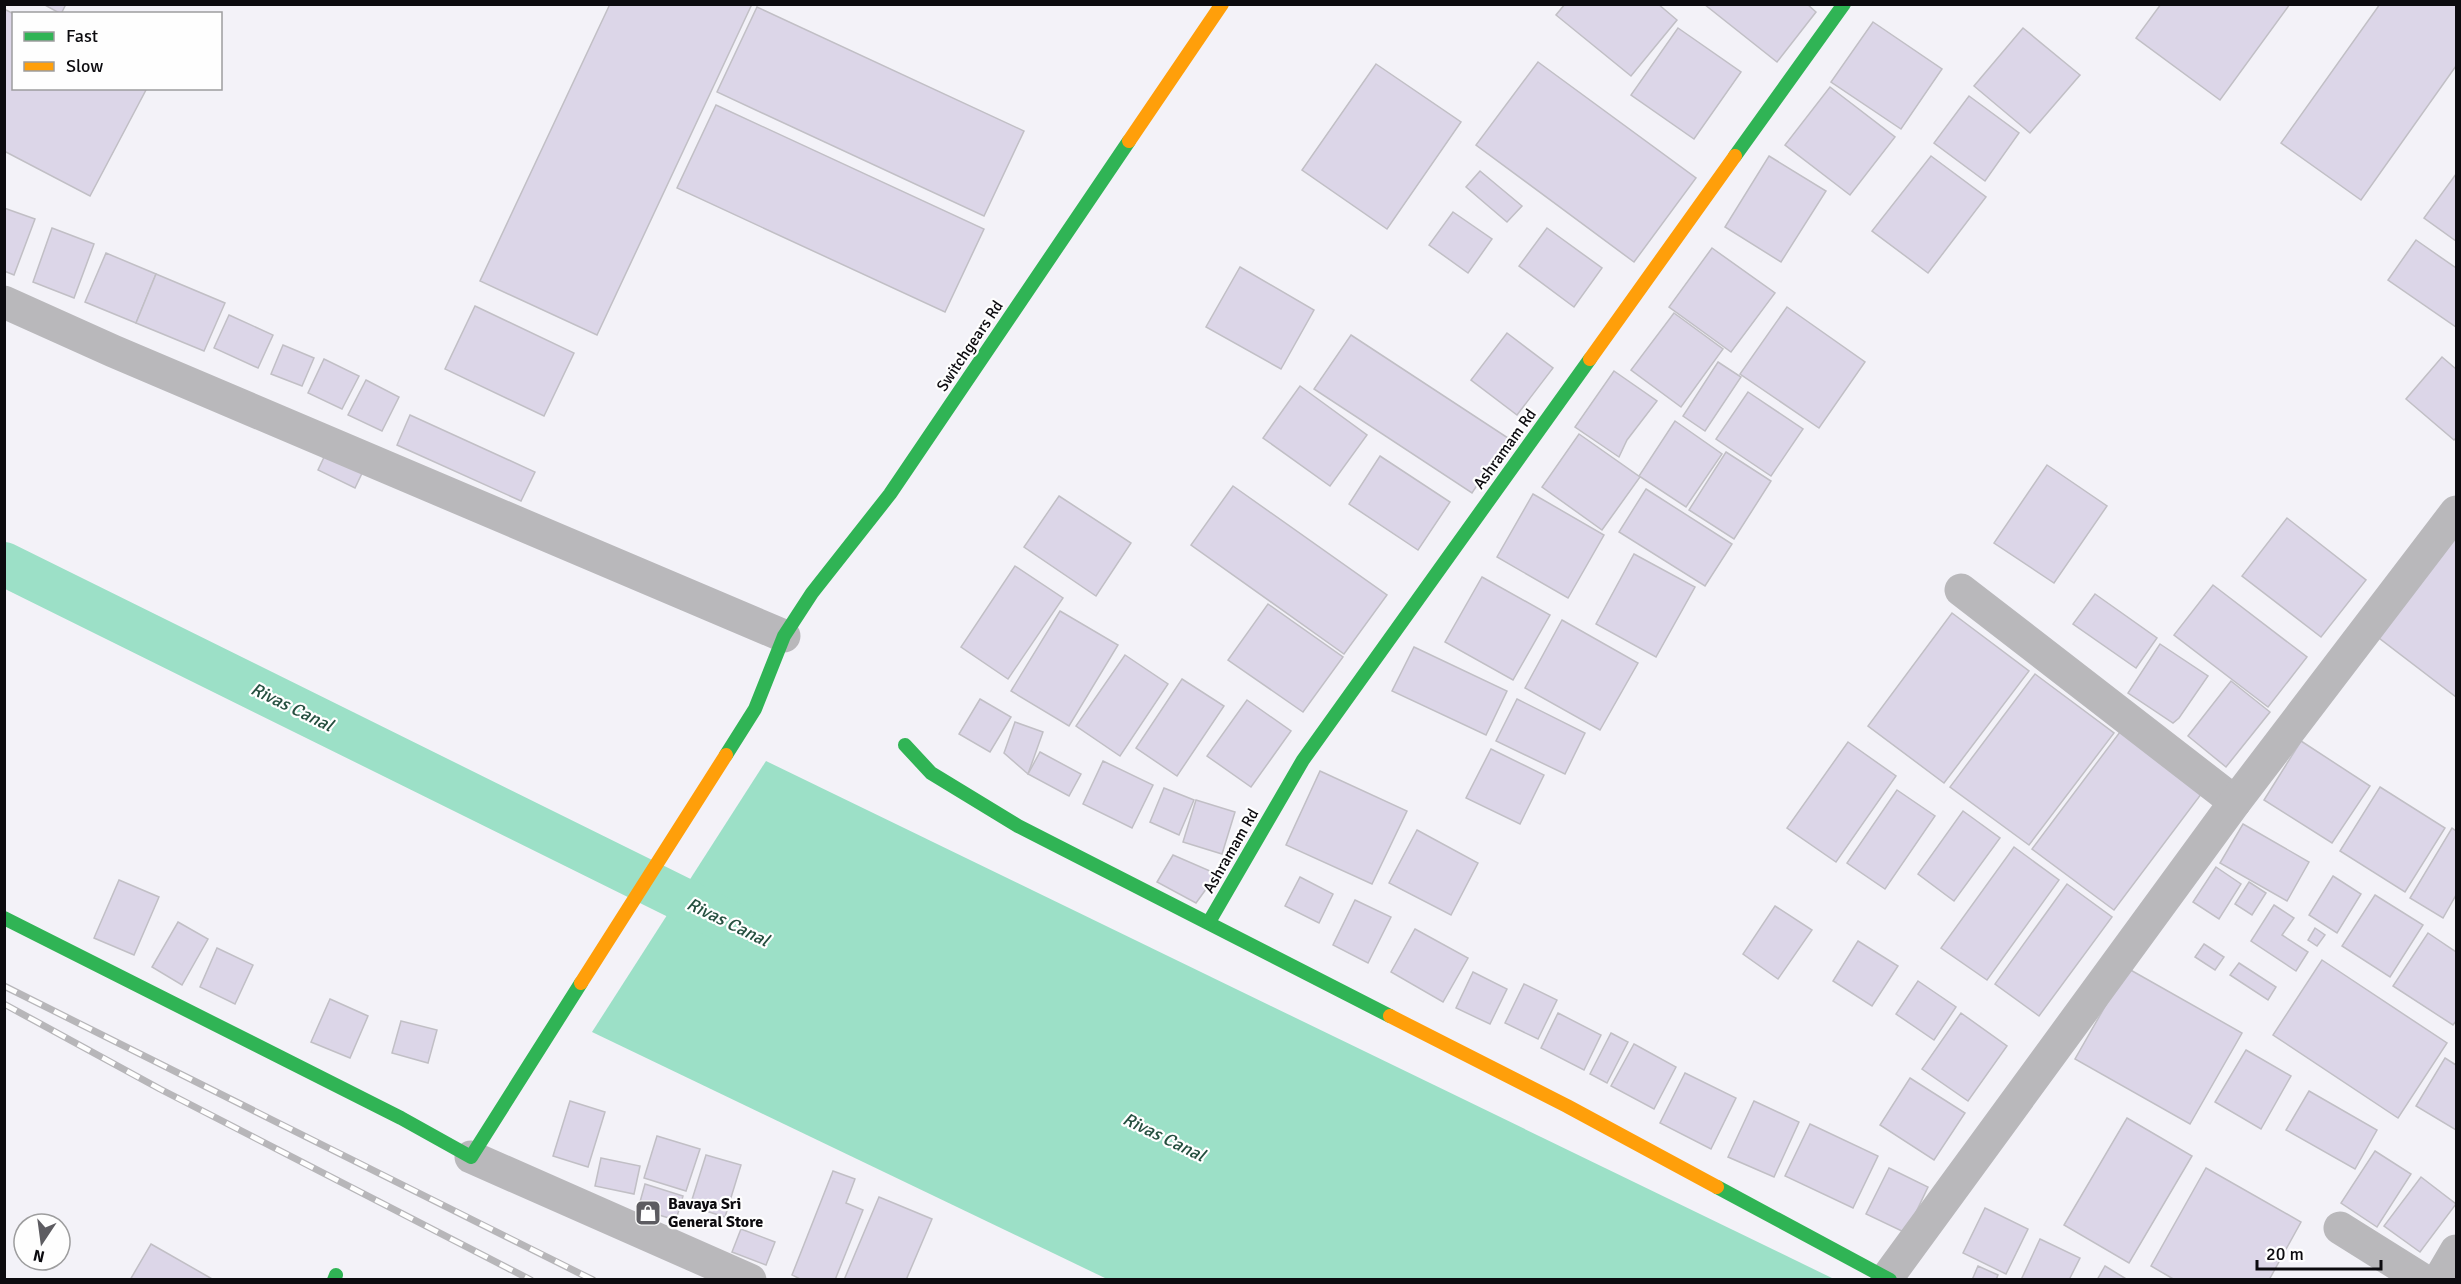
<svg xmlns="http://www.w3.org/2000/svg" width="2461" height="1284" font-family="Signika,sans-serif">
<style>
.water{fill:#9ce0c7}
.lines{fill:none;stroke-linecap:round;stroke-linejoin:round}
.canal{stroke:#9ce0c7;stroke-width:44}
.building{fill:#dcd6e8;stroke:#c1bfc5;stroke-width:1.5}
.street{stroke:#b9b8bb;stroke-width:33}
.fast{stroke:#30b455;stroke-width:14}
.slow{stroke:#ff9f0a;stroke-width:14}
.rail-casing{stroke:#b7b6b9;stroke-width:7}
.rail{stroke:#fefefe;stroke-width:4.5;stroke-dasharray:14;stroke-linecap:butt}
.labels{text-anchor:middle;dominant-baseline:central;stroke-width:4.5;stroke-linejoin:round;paint-order:stroke}
.street-label{font-size:16px;fill:#0c0b0f;stroke:#fefefe}
.poi-label{font-size:16px;font-weight:bold;fill:#0c0b0f;stroke:#fefefe;text-anchor:start}
.water-label{font-size:18px;font-style:italic;fill:#254f3f;stroke:#fefefe}
</style>
<rect width="100%" height="100%" fill="#f3f2f8"/>
<polygon class="water" points="766,761 1834,1279 1107,1279 592,1032"/>
<g class="lines">
<polyline class="canal" points="4,564 732,924"/>
</g>
<g class="building">
<polygon points="43,4 66,4 61,14"/>
<polygon points="610,4 752,4 597,335 480,281"/>
<polygon points="1565,4 1658,4 1677,20 1631,76 1556,15"/>
<polygon points="1704,4 1807,4 1816,12 1777,62"/>
<polygon points="2161,4 2290,4 2220,100 2136,38"/>
<polygon points="2380,4 2456,4 2456,66 2361,200 2281,143"/>
<polygon points="757,7 1024,131 984,216 717,92"/>
<polygon points="4,9 14,14 14,88 147,88 90,196 4,151"/>
<polygon points="1873,22 1942,69 1901,129 1831,82"/>
<polygon points="1678,28 1741,72 1694,139 1631,95"/>
<polygon points="2023,28 2080,75 2030,133 1974,86"/>
<polygon points="1538,62 1696,178 1634,262 1476,145"/>
<polygon points="1376,64 1461,122 1387,229 1302,170"/>
<polygon points="1830,87 1895,137 1850,195 1785,145"/>
<polygon points="1969,96 2019,133 1985,181 1934,143"/>
<polygon points="716,105 984,229 945,312 677,188"/>
<polygon points="1769,156 1826,191 1781,262 1725,227"/>
<polygon points="1931,156 1986,197 1928,273 1872,231"/>
<polygon points="1480,171 1522,206 1507,222 1466,187"/>
<polygon points="2456,174 2456,241 2424,218"/>
<polygon points="4,208 35,219 14,275 4,271"/>
<polygon points="1453,212 1492,239 1468,273 1429,245"/>
<polygon points="52,228 94,244 74,298 33,282"/>
<polygon points="1547,228 1602,268 1574,307 1519,266"/>
<polygon points="2416,240 2456,268 2456,327 2388,280"/>
<polygon points="1712,248 1775,293 1731,352 1669,307"/>
<polygon points="106,253 156,274 136,323 85,302"/>
<polygon points="1240,267 1314,310 1281,369 1206,327"/>
<polygon points="156,274 225,303 204,351 136,323"/>
<polygon points="475,306 574,353 544,416 445,369"/>
<polygon points="1787,307 1865,362 1819,428 1740,374"/>
<polygon points="1674,313 1723,349 1681,407 1631,370"/>
<polygon points="229,315 273,335 258,368 214,348"/>
<polygon points="1507,333 1553,368 1517,415 1471,380"/>
<polygon points="1351,335 1508,438 1472,493 1314,389"/>
<polygon points="283,345 314,358 302,386 271,374"/>
<polygon points="2442,357 2456,369 2456,438 2454,440 2406,399"/>
<polygon points="324,359 359,376 342,409 308,393"/>
<polygon points="1718,362 1741,377 1705,431 1683,416"/>
<polygon points="1614,371 1657,401 1627,440 1619,457 1575,427"/>
<polygon points="366,380 399,397 382,431 348,415"/>
<polygon points="1300,386 1367,435 1330,486 1263,438"/>
<polygon points="1748,392 1803,429 1771,476 1716,439"/>
<polygon points="410,415 535,472 521,501 397,445"/>
<polygon points="1675,421 1722,454 1686,507 1639,476"/>
<polygon points="1579,434 1640,477 1602,530 1542,487"/>
<polygon points="327,451 364,469 355,488 318,470"/>
<polygon points="1726,452 1771,481 1734,539 1689,510"/>
<polygon points="1380,456 1450,502 1418,550 1349,504"/>
<polygon points="2047,465 2107,506 2054,583 1994,543"/>
<polygon points="1233,486 1387,595 1344,654 1191,545"/>
<polygon points="1646,489 1732,544 1705,586 1619,532"/>
<polygon points="1533,494 1604,535 1568,598 1497,557"/>
<polygon points="1059,496 1131,543 1096,596 1024,547"/>
<polygon points="2287,518 2366,580 2321,637 2242,576"/>
<polygon points="2456,533 2456,697 2379,638"/>
<polygon points="1634,554 1695,587 1656,657 1596,624"/>
<polygon points="1015,566 1063,598 1008,679 961,647"/>
<polygon points="1482,577 1550,615 1513,680 1445,642"/>
<polygon points="2213,585 2307,657 2268,707 2174,635"/>
<polygon points="2095,594 2157,638 2136,668 2073,624"/>
<polygon points="1268,604 1343,657 1303,712 1228,660"/>
<polygon points="1060,611 1118,645 1069,726 1011,691"/>
<polygon points="1952,613 2029,671 1944,783 1868,726"/>
<polygon points="1562,620 1638,663 1600,730 1525,688"/>
<polygon points="2160,644 2208,676 2179,718 2173,723 2128,693"/>
<polygon points="1414,647 1507,691 1486,735 1392,691"/>
<polygon points="1125,655 1168,684 1120,756 1076,726"/>
<polygon points="2035,674 2114,733 2029,845 1950,787"/>
<polygon points="1182,679 1224,706 1177,776 1136,748"/>
<polygon points="2231,681 2270,712 2226,767 2188,736"/>
<polygon points="980,699 1011,717 990,752 959,734"/>
<polygon points="1517,699 1585,733 1565,774 1496,741"/>
<polygon points="1247,700 1291,731 1251,787 1207,756"/>
<polygon points="1015,722 1043,732 1028,774 1004,753"/>
<polygon points="2123,728 2205,789 2114,910 2032,849"/>
<polygon points="2301,741 2370,786 2332,843 2264,800"/>
<polygon points="1848,742 1896,776 1836,862 1787,828"/>
<polygon points="1491,749 1544,775 1520,824 1466,798"/>
<polygon points="1040,752 1081,774 1069,796 1028,774"/>
<polygon points="1103,761 1153,785 1132,828 1083,804"/>
<polygon points="1320,771 1407,811 1372,884 1286,845"/>
<polygon points="2380,787 2445,828 2405,892 2340,851"/>
<polygon points="1164,788 1194,800 1179,835 1150,822"/>
<polygon points="1897,790 1935,816 1885,889 1847,863"/>
<polygon points="1196,800 1235,812 1222,854 1183,842"/>
<polygon points="1963,811 2000,838 1954,901 1918,874"/>
<polygon points="2243,824 2309,862 2287,901 2220,863"/>
<polygon points="2452,828 2456,831 2456,895 2443,918 2410,898"/>
<polygon points="1417,830 1478,863 1451,915 1389,883"/>
<polygon points="2014,847 2059,880 1987,980 1941,948"/>
<polygon points="1173,855 1217,874 1196,903 1157,882"/>
<polygon points="2216,867 2241,884 2219,919 2193,902"/>
<polygon points="2333,876 2361,894 2337,933 2309,915"/>
<polygon points="1300,877 1333,894 1319,923 1285,906"/>
<polygon points="119,880 159,897 134,955 94,938"/>
<polygon points="2249,882 2266,893 2252,915 2235,904"/>
<polygon points="2067,884 2112,917 2039,1016 1995,984"/>
<polygon points="2375,895 2423,925 2390,977 2342,946"/>
<polygon points="1355,900 1391,917 1368,963 1333,945"/>
<polygon points="2274,905 2294,918 2282,935 2308,952 2296,971 2251,941"/>
<polygon points="1775,906 1812,930 1778,979 1743,954"/>
<polygon points="178,922 208,939 182,985 152,967"/>
<polygon points="2315,928 2325,935 2317,946 2308,940"/>
<polygon points="1415,929 1468,958 1443,1002 1391,972"/>
<polygon points="2428,933 2456,952 2456,1021 2453,1025 2393,986"/>
<polygon points="1858,941 1898,966 1872,1006 1833,981"/>
<polygon points="2204,944 2224,957 2215,970 2195,957"/>
<polygon points="217,948 253,965 235,1004 200,987"/>
<polygon points="2322,960 2447,1043 2398,1118 2273,1035"/>
<polygon points="2239,963 2276,987 2268,1000 2230,975"/>
<polygon points="2127,968 2242,1033 2190,1124 2075,1059"/>
<polygon points="1473,972 1507,989 1490,1024 1456,1008"/>
<polygon points="1918,981 1956,1007 1934,1040 1896,1014"/>
<polygon points="1524,984 1557,1000 1538,1039 1505,1023"/>
<polygon points="330,999 368,1016 350,1058 311,1042"/>
<polygon points="1558,1013 1601,1035 1584,1070 1541,1048"/>
<polygon points="1961,1013 2007,1046 1968,1101 1922,1069"/>
<polygon points="401,1021 437,1030 428,1063 392,1053"/>
<polygon points="1611,1033 1628,1042 1607,1083 1590,1074"/>
<polygon points="1634,1044 1676,1067 1654,1109 1611,1086"/>
<polygon points="2246,1050 2291,1076 2261,1129 2215,1102"/>
<polygon points="2445,1058 2456,1065 2456,1130 2416,1106"/>
<polygon points="1685,1073 1736,1098 1711,1149 1660,1123"/>
<polygon points="1910,1078 1965,1113 1934,1160 1880,1125"/>
<polygon points="2309,1091 2377,1130 2355,1169 2286,1130"/>
<polygon points="570,1101 605,1112 588,1167 553,1156"/>
<polygon points="1754,1101 1799,1122 1774,1177 1728,1157"/>
<polygon points="2127,1118 2192,1156 2129,1263 2064,1225"/>
<polygon points="1810,1124 1878,1156 1853,1208 1785,1176"/>
<polygon points="657,1136 700,1149 686,1191 644,1178"/>
<polygon points="2375,1151 2411,1174 2377,1227 2341,1203"/>
<polygon points="706,1155 741,1165 725,1217 690,1206"/>
<polygon points="601,1158 640,1166 634,1194 595,1186"/>
<polygon points="1889,1168 1928,1187 1906,1233 1866,1214"/>
<polygon points="2206,1168 2301,1222 2269,1280 2175,1280 2151,1266"/>
<polygon points="833,1171 855,1179 846,1203 863,1210 835,1280 802,1280 792,1275"/>
<polygon points="2421,1177 2456,1204 2420,1252 2384,1226"/>
<polygon points="645,1184 683,1196 676,1220 638,1209"/>
<polygon points="879,1197 932,1219 906,1280 844,1280"/>
<polygon points="1985,1208 2028,1229 2006,1274 1963,1253"/>
<polygon points="741,1229 775,1242 766,1265 732,1252"/>
<polygon points="2040,1239 2080,1258 2069,1280 2021,1280"/>
<polygon points="151,1244 214,1280 130,1280"/>
<polygon points="1978,1266 1998,1275 1996,1280 1972,1280"/>
<polygon points="2105,1266 2128,1280 2097,1280"/>
</g>
<g class="lines">
<g class="street">
<polyline points="4,302 113,351 784,636"/>
<polyline points="1961,590 2235,802"/>
<polyline points="471,1157 750,1280"/>
<polyline points="2340,1228 2423,1280"/>
<polyline points="1887,1278 2235,802 2456,512"/>
<polyline points="2439,1280 2456,1251"/>
</g>
<g class="fast">
<polyline points="1735,156 1844,4"/>
<polyline points="905,745 931,773 1018,826 1390,1016"/>
<polyline points="726,755 755,709 784,636 812,593 890,494 1129,141"/>
<polyline points="4,918 401,1118 471,1157 581,983"/>
<polyline points="1209,922 1303,760 1590,359"/>
<polyline points="1717,1187 1890,1280"/>
<polyline points="334,1280 336,1275"/>
</g>
<g class="slow">
<polyline points="1129,141 1222,4"/>
<polyline points="1590,359 1735,156"/>
<polyline points="581,983 726,755"/>
<polyline points="1390,1016 1567,1106 1717,1187"/>
</g>
<g class="rail-casing">
<g id="rail">
<polyline points="4,986 593,1280"/>
<polyline points="4,1004 160,1089 531,1280"/>
</g>
</g>
<use href="#rail" class="rail"/>
</g>
<defs>
<g id="shop-square" transform="scale(1.35)"><rect x="-9" y="-9" width="18" height="18" rx="4" fill="#5d5c61" stroke="#fefefe"/><path d="M-5-2.5h2.3a2.7 3.5 0 0 1 5.4 0H5L5.5 6h-11ZM-1.5-2.5h3a1.5 2.3 0 0 0-3 0Z" fill="#fff"/></g>
</defs>
<g fill-rule="evenodd">
<use href="#shop-square" x="648" y="1213"/>
</g>
<g class="labels">
<g class="street-label">
<text transform="translate(970 346) rotate(-56)">Switchgears Rd</text>
<text transform="translate(1505 449) rotate(-54)">Ashramam Rd</text>
<text transform="translate(1231 851) rotate(-60)">Ashramam Rd</text>
</g>
<g class="poi-label">
<text x="668" y="1204">Bavaya Sri<tspan x="668" dy="18">General Store</tspan></text>
</g>
<g class="water-label">
<text transform="translate(292 707) rotate(26)">Rivas Canal</text>
<text transform="translate(728 922) rotate(26)">Rivas Canal</text>
<text transform="translate(1164 1137) rotate(26)">Rivas Canal</text>
</g>
</g>
<rect width="2461" height="1284" fill="none" stroke="#0c0b0f" stroke-width="12"/>
<rect x="12" y="12" width="210" height="78" fill="#fefefe" stroke="#9d9d9e" stroke-width="1.5"/>
<rect x="24" y="32" width="30" height="9" fill="#30b455" stroke="#9d9d9e" stroke-width="1.5"/>
<text x="66" y="42" font-size="18" fill="#0c0b0f">Fast</text>
<rect x="24" y="62" width="30" height="9" fill="#ff9f0a" stroke="#9d9d9e" stroke-width="1.5"/>
<text x="66" y="72" font-size="18" fill="#0c0b0f">Slow</text>
<g transform="translate(42 1242) rotate(193)"><circle r="28" fill="#fefefe" stroke="#9d9d9e" stroke-width="1.5"/>
<path d="M0-4.5L10 22L0 15L-10 22Z" fill="#5d5c61"/>
<text y="-9" font-size="16" font-weight="bold" text-anchor="middle" fill="#0c0b0f">N</text>
</g>
<path d="M2257 1260v9h124v-9" fill="none" stroke="#0c0b0f" stroke-width="3"/>
<text x="2266" y="1260" font-size="18" fill="#0c0b0f" stroke="#fefefe" stroke-width="4.5" paint-order="stroke">20 m</text>
</svg>
